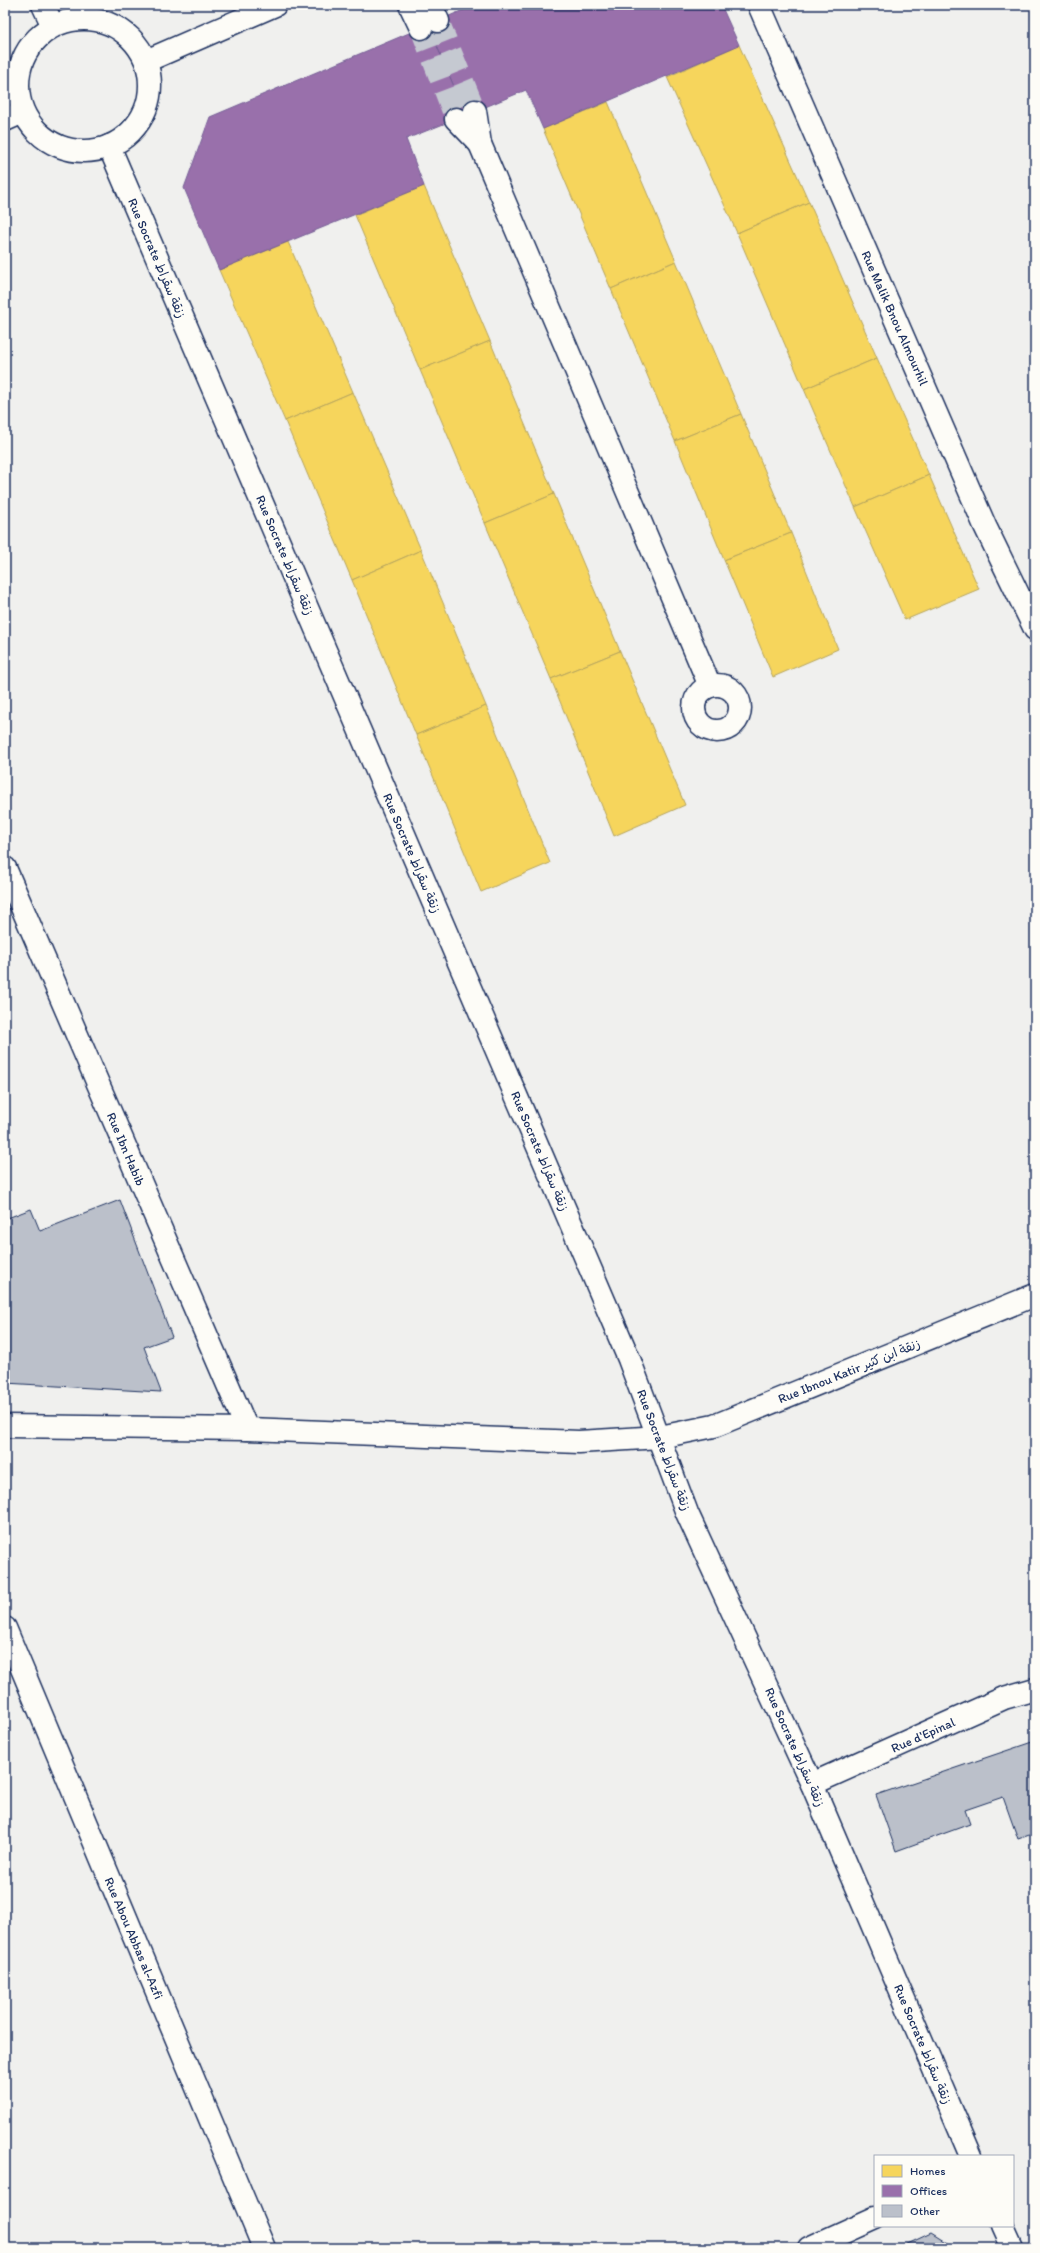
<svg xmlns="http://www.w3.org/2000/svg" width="1040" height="2253" font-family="Itim,'Playpen Sans Arabic',sans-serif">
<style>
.homes{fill:#f6d55c;stroke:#b4a35d}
.offices{fill:#9970ab;stroke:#735c94}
.building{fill:#bbc0ca;stroke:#1b2f5e}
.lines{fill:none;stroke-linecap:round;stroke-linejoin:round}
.street-tunnel{stroke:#c5c9d1;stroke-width:22;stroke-dasharray:22 11;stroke-linecap:butt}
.street-casing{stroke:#1b2f5e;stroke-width:25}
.secondary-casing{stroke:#1b2f5e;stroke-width:25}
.street{stroke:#fdfcf7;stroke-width:22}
.secondary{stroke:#fdfcf7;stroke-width:22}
.labels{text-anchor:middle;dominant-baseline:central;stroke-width:4;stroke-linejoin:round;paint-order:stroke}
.street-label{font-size:13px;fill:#1b2f5e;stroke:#fdfcf7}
</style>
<rect width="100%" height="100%" fill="#f0f0ee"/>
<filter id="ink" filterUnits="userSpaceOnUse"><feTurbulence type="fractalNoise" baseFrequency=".025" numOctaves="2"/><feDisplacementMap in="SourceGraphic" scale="8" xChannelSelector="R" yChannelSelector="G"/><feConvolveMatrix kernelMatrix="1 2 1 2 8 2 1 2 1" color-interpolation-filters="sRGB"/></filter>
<g filter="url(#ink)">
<g class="homes">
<polygon points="739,45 809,202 737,233 667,77"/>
<polygon points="608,102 676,261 611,289 543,129"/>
<polygon points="424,186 490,341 420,370 355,215"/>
<polygon points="809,202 877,358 804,389 737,233"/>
<polygon points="288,242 353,392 285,421 219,270"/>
<polygon points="676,261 741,414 675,441 611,289"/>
<polygon points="490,341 554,494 485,523 420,370"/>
<polygon points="877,358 929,475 855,507 804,389"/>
<polygon points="353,392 421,550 352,580 285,421"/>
<polygon points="741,414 791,533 724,560 675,441"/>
<polygon points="929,475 979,589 905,620 855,507"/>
<polygon points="554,494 620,651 551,679 485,523"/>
<polygon points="791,533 838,649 773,677 724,560"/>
<polygon points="421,550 486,706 416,735 352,580"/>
<polygon points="620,651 685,805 614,836 551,679"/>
<polygon points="486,706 550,863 481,892 416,735"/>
</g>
<g class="offices">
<polygon points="475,5 721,5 739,45 543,129 526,90 466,115 428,25"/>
<polygon points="428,25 466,115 406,139 424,186 219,270 184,188 210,117"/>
</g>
<g class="building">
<polygon points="120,1200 172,1337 144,1347 161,1392 5,1383 5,1219 31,1209 40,1231"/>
<polygon points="1035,1741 1035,1833 1018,1839 1003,1797 965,1810 970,1824 896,1851 876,1795"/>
<polygon points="931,2233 955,2248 899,2248"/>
</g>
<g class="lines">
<g class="street-tunnel">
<polyline points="438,21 475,111"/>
<polyline points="421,28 456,119"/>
</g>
<g class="street-casing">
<g id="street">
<polyline points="410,5 421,28"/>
<polyline points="431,5 438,21"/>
<polyline points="759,5 985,526 1035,629"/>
<polyline points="475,111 480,144 710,686"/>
<polyline points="456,119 480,144"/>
<circle cx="717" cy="708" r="23"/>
<polyline points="5,868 247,1429"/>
<polyline points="5,1426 247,1429 579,1442 660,1437 714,1426 1035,1295"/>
<polyline points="5,1628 264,2248"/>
<polyline points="812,1784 1004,1698 1035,1689"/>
<polyline points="809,2248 875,2218"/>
</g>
</g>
<g class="secondary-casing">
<g id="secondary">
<polyline points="43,5 53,26"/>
<circle cx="84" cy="85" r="66"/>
<polyline points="146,61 275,5"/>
<polyline points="5,120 23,112"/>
<polyline points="109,146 629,1359 687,1513 812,1784 971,2156"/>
<polyline points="1002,2226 1012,2248"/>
</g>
</g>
<use href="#street" class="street"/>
<use href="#secondary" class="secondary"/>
</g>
</g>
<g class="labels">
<g class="street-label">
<text transform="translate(157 258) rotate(67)">Rue Socrate زنقة سقراط</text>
<text transform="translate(895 318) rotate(66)">Rue Malik Bnou Almourhil</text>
<text transform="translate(285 555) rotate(67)">Rue Socrate زنقة سقراط</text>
<text transform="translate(412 853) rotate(67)">Rue Socrate زنقة سقراط</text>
<text transform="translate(126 1149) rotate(67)">Rue Ibn Habib</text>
<text transform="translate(540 1151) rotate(67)">Rue Socrate زنقة سقراط</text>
<text transform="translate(849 1371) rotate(-22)">Rue Ibnou Katir زنقة ابن كثير</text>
<text transform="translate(664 1450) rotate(69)">Rue Socrate زنقة سقراط</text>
<text transform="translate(923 1735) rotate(-24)">Rue d'Epinal</text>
<text transform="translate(795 1747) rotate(66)">Rue Socrate زنقة سقراط</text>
<text transform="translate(134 1938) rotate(67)">Rue Abou Abbas al-Azfi</text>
<text transform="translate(923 2044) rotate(67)">Rue Socrate زنقة سقراط</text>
</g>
</g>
<rect width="1040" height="2253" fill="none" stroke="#fdfcf7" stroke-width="20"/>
<rect x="10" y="10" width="1020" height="2233" fill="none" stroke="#1b2f5e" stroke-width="1.5" filter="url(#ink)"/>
<rect x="874" y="2155" width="140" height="72" fill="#fdfcf7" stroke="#a3aaba"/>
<rect x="882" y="2165" width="20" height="12" fill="#f6d55c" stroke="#a3aaba"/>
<text x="910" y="2175" font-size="12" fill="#1b2f5e">Homes</text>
<rect x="882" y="2185" width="20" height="12" fill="#9970ab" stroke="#a3aaba"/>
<text x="910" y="2195" font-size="12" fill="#1b2f5e">Offices</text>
<rect x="882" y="2205" width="20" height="12" fill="#bbc0ca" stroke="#a3aaba"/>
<text x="910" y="2215" font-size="12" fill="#1b2f5e">Other</text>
</svg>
